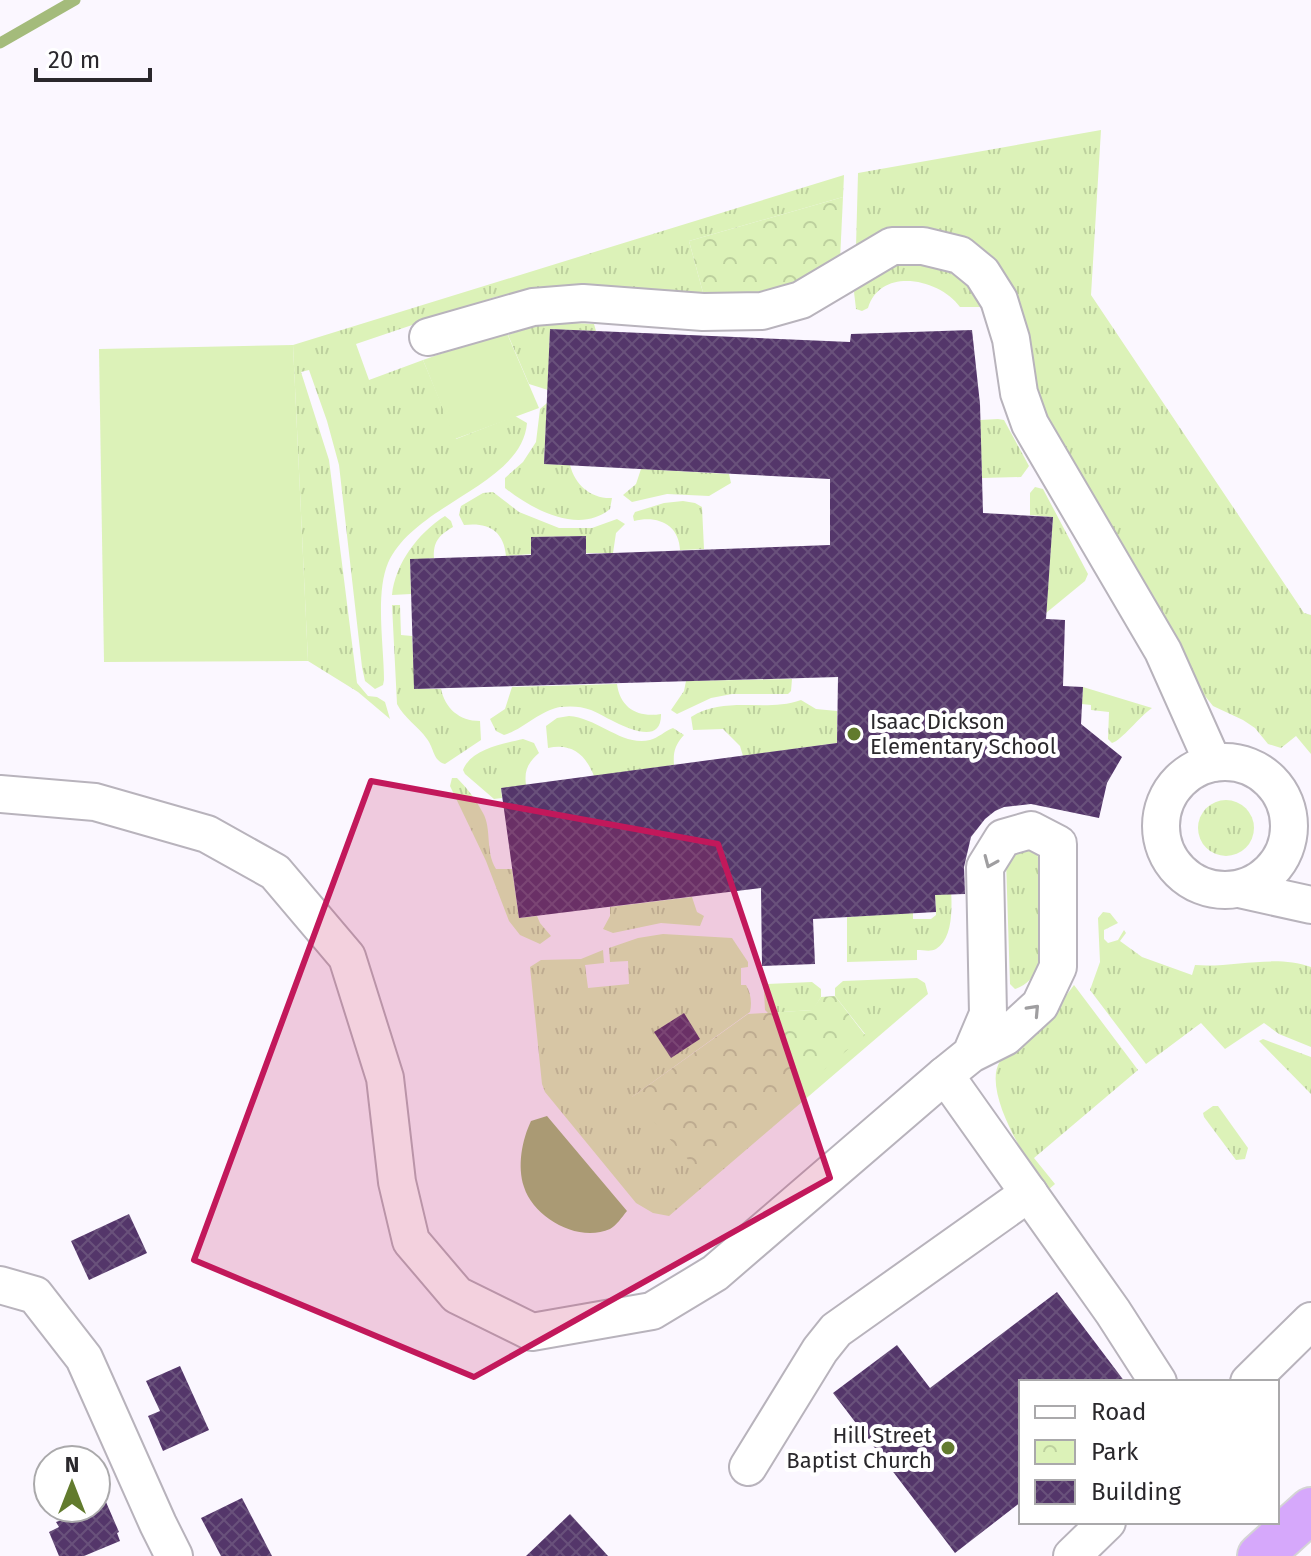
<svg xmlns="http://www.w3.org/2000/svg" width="1311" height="1556" font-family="'Fira Sans',sans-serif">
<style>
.grass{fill:url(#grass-tufts)}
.park{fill:url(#park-crowns)}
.pitch{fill:#dcf2b8}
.water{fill:#a4bb7b}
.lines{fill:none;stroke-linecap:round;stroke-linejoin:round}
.stream{stroke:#a4bb7b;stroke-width:11}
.building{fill:url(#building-cross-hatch)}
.minor-casing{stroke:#b8b3bc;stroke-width:40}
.highway-casing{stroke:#d4d4d5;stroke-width:48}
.minor{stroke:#fff;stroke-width:36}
.highway{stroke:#d6a8fb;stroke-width:44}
.oneway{stroke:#9f9ea0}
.marked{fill:#c2185b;fill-opacity:0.2;stroke:#c2185b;stroke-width:6;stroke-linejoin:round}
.poi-dot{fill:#627b2e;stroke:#fff;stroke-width:3}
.labels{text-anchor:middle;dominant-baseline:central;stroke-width:8;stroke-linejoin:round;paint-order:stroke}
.poi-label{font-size:22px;fill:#2a282c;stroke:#fff;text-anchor:start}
</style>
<defs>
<pattern id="grass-tufts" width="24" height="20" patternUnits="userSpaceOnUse" patternTransform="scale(2)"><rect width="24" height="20" fill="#dcf2b8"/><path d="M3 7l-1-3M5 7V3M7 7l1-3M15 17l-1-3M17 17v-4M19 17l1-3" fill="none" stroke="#bdd09e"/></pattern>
<pattern id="park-crowns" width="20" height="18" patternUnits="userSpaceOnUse" patternTransform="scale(2)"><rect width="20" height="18" fill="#dcf2b8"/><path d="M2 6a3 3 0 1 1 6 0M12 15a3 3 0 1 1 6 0" fill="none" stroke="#bdd09e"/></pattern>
<pattern id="building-cross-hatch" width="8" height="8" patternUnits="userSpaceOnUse" patternTransform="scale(2)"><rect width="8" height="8" fill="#54366a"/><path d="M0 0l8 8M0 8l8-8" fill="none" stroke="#69517b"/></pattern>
</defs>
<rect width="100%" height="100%" fill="#fbf7ff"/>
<g class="grass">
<polygon points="1101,130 1091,295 1304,613 1311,615 1311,754 1296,736 1281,748 1268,744 1255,728 1243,720 1213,706 1193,681 1042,427 997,274 856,247 858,173"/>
<path d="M844,175L843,197L689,241L705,300L528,291L495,297L356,344L369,380L423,360L456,439L515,416L527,423C522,485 415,503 388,563C375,594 384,647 384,680L383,685L375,689L365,681L362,667L339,465L327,421L309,370L301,372L329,460L357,683L368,696L377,697L385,702L390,719L358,692L308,661L293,345Z"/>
<path d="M903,261C937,266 966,271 980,307H960C940,279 881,266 868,308L862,311L856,309L854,292L867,275Z"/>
<polygon points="554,322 594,324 596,331 550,329 548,390 529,384 508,335 531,327"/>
<path d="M547,403L544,464L570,465C575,485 591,499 612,498L610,509C579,535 531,509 505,488V478L523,462L536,442L540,409Z"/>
<polygon points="998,419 1004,420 1029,466 1021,477 982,478 980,420"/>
<polygon points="641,469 729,474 731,483 709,496 667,494 632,502 623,495 636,484"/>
<polygon points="1035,487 1043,489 1088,574 1085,581 1046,613 1053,517 1030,515 1030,493"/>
<path d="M493,492L519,512L559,528H592L617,519L625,524L616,533L613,553H586L585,536L531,537V554L506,556C504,530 487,522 464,525L459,515L461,506L483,493Z"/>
<path d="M683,501L695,503L702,507L704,549L680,550C679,524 657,515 634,521L633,516L635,512L664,503Z"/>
<path d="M445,516L451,521L453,527C439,535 433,542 434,558L410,560L411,594L392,595C395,564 418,533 445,516Z"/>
<path d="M392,605H400L401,635L412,636L415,689H441C445,708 459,721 480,721L481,740L445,764C433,761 434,748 427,739C418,726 404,718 397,704Z"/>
<polygon points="792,679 791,691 788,694 732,694 711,698 677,714 671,710 684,691 686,681"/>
<path d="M617,684C620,708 638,718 661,714C662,755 603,714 591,710C581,706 570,706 560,707C539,711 524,729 504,735L496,731L490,719L505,709L512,687Z"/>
<path d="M1083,687L1152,708C1140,716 1121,741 1112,743L1108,739L1109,712L1091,710V705L1082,704Z"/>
<path d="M801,700L816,709L837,711V743L743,756L740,746L723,729L693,730L691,717C727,695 765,713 801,700Z"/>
<path d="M569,716C598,718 623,747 650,740C658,738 665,731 673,728L684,735C675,745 673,752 674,765L594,776C585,754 572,743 548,748L546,726L557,718Z"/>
<path d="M523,739L534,743L539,753C528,763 524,770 526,785L501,788L502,798L494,799L465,774L463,770C471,749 503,744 523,739Z"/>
<path d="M452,778H457C468,789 476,800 483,813C492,829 485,851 496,869H512L519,918L537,916L540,923L551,936L540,944L520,935L509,921L486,861L450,786Z"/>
<circle cx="1226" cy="828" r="28"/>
<path d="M1026,845L1036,852L1040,862C1041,896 1057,977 1015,989L1010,984L1006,861L1008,854Z"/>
<path d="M949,863C950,885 959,935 936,949C931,952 923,950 917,950V960L847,962V917L913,913V919H931L936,915L935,893Z"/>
<polygon points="692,897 697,912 704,916 700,926 661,923 613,933 603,929 610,916 610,907"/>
<path d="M1103,912L1110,913L1118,923L1104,930V939L1108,943L1118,940L1124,930L1126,933L1120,941L1142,957L1192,975L1195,965C1233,968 1274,954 1311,967V1047L1279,1034L1264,1023L1225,1049L1201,1023L1146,1064L1090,990L1100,962L1098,918Z"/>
<path d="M663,934L732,938L748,962V967L741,968V985H746C751,993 752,1003 750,1012L632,1097L865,1034L835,996V988L843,981L917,978L925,983L928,994L669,1216L653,1213L636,1203L545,1092L542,1084L530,967L541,960L581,959L603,950L604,963L585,965L588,988L629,984L628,961L610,962L609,948L638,938Z"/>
<polygon points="812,982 821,989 821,997 813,1010 768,1013 765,1010 764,991 767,984"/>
<path d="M1074,985L1138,1070L1034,1158L1055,1184L1048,1190C1029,1165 981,1092 1000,1061C1007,1049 1021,1040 1031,1031C1047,1017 1062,1002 1074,985Z"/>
<polygon points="1263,1039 1311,1057 1311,1094 1259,1041"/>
<polygon points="1213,1106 1218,1106 1248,1148 1245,1159 1236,1160 1204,1117 1203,1113"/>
</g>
<g class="park">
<polygon points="843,197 840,260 773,297 705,300 689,241"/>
<polygon points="835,996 865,1035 701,1174 632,1097 748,1014 812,1010 821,997"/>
</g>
<g class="pitch">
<polygon points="506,331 539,408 455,439 423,360"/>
<polygon points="293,345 308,661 104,662 99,349"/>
</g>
<path class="water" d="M547,1116L627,1211C622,1217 616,1226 610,1229C578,1243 534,1218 524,1187C517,1166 522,1140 531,1121Z"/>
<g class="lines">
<polyline class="stream" points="0,43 75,0"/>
</g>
<g class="building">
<polygon points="550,329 850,342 851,334 972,330 980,404 983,513 1053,517 1046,619 1065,620 1063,686 1083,687 1081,724 1122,757 1107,783 1099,818 1031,804 1004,807 995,811 985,819 971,837 964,867 965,894 935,895 936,912 813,919 815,964 762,966 761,888 519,918 501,788 837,743 838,677 414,689 410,559 531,555 531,537 586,536 586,554 830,545 830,479 544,464"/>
<polygon points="684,1013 700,1039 671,1058 654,1032"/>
<polygon points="129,1214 147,1253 89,1280 71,1241"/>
<polygon points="1057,1292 1125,1382 1021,1382 1021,1502 955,1553 833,1393 897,1345 930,1388"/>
<polygon points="180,1366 209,1430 163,1451 148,1416 160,1411 146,1381"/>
<polygon points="242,1498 272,1556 221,1556 201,1518"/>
<polygon points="106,1502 119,1532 117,1533 120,1541 84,1556 59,1556 49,1532 59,1527 56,1522 96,1508 96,1506"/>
<polygon points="570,1514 608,1556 526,1556"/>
</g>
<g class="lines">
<g class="minor-casing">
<g id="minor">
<polyline points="428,337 533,307 583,303 703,312 762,311 801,300 892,246 923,246 960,255 982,273 999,300 1011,339 1019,393 1030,424 1163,651 1213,763"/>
<circle cx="1225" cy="826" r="64"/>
<polyline points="0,794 95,802 207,834 275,872 347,957 385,1078 397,1182 411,1241 457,1295 532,1332 652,1311 715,1273 945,1075 971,1054 1005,1037 1040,1005 1058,967 1058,844 1031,830 1003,838 985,867 988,1014 971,1054"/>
<polyline points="1239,889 1311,905"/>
<polyline points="945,1075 1113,1312 1158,1382"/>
<polyline points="0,1285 35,1295 84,1358 158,1524 174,1556"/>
<polyline points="1249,1382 1311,1321"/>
<polyline points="748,1467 820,1350 836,1330 1029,1193"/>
<polyline points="1072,1556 1107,1522"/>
</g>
</g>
<g class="highway-casing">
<polyline id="highway" points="1260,1556 1311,1510"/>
</g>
<use href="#minor" class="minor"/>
<use href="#highway" class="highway"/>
</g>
<defs><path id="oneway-chevron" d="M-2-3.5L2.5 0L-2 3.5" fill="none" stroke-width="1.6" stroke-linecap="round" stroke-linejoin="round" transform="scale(2)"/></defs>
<g class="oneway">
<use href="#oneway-chevron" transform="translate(990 862) rotate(113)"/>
<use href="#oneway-chevron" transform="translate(1034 1010) rotate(-47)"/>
</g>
<path class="marked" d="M371,781L718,844L830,1178L474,1377L194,1260Z"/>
<g class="poi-dot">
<circle cx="854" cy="734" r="8"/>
<circle cx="948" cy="1448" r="8"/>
</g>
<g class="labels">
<g class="poi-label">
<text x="870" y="721">Isaac Dickson<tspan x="870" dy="25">Elementary School</tspan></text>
<text x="932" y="1435" text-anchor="end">Hill Street<tspan x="932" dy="25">Baptist Church</tspan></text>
</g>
</g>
<rect x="1019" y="1380" width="260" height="144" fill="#ffffff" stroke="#aaa9ab" stroke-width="2"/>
<rect x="1035" y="1406" width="40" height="12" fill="#ffffff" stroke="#aaa9ab" stroke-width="2"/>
<text x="1091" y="1420" font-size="24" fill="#2a282c">Road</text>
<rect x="1035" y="1440" width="40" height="24" fill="url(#park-crowns)" stroke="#aaa9ab" stroke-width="2"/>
<text x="1091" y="1460" font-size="24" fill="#2a282c">Park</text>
<rect x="1035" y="1480" width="40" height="24" fill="url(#building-cross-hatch)" stroke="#aaa9ab" stroke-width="2"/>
<text x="1091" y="1500" font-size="24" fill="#2a282c">Building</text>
<g transform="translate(72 1484)"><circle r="38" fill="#ffffff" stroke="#aaa9ab" stroke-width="2"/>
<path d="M0-6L14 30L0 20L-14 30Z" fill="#627b2e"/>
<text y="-12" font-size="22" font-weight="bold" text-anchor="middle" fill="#2a282c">N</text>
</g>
<path d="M36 68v12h114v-12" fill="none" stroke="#2a282c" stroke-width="4"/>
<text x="48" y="68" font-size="24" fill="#2a282c" stroke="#ffffff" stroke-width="6" paint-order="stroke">20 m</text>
</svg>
